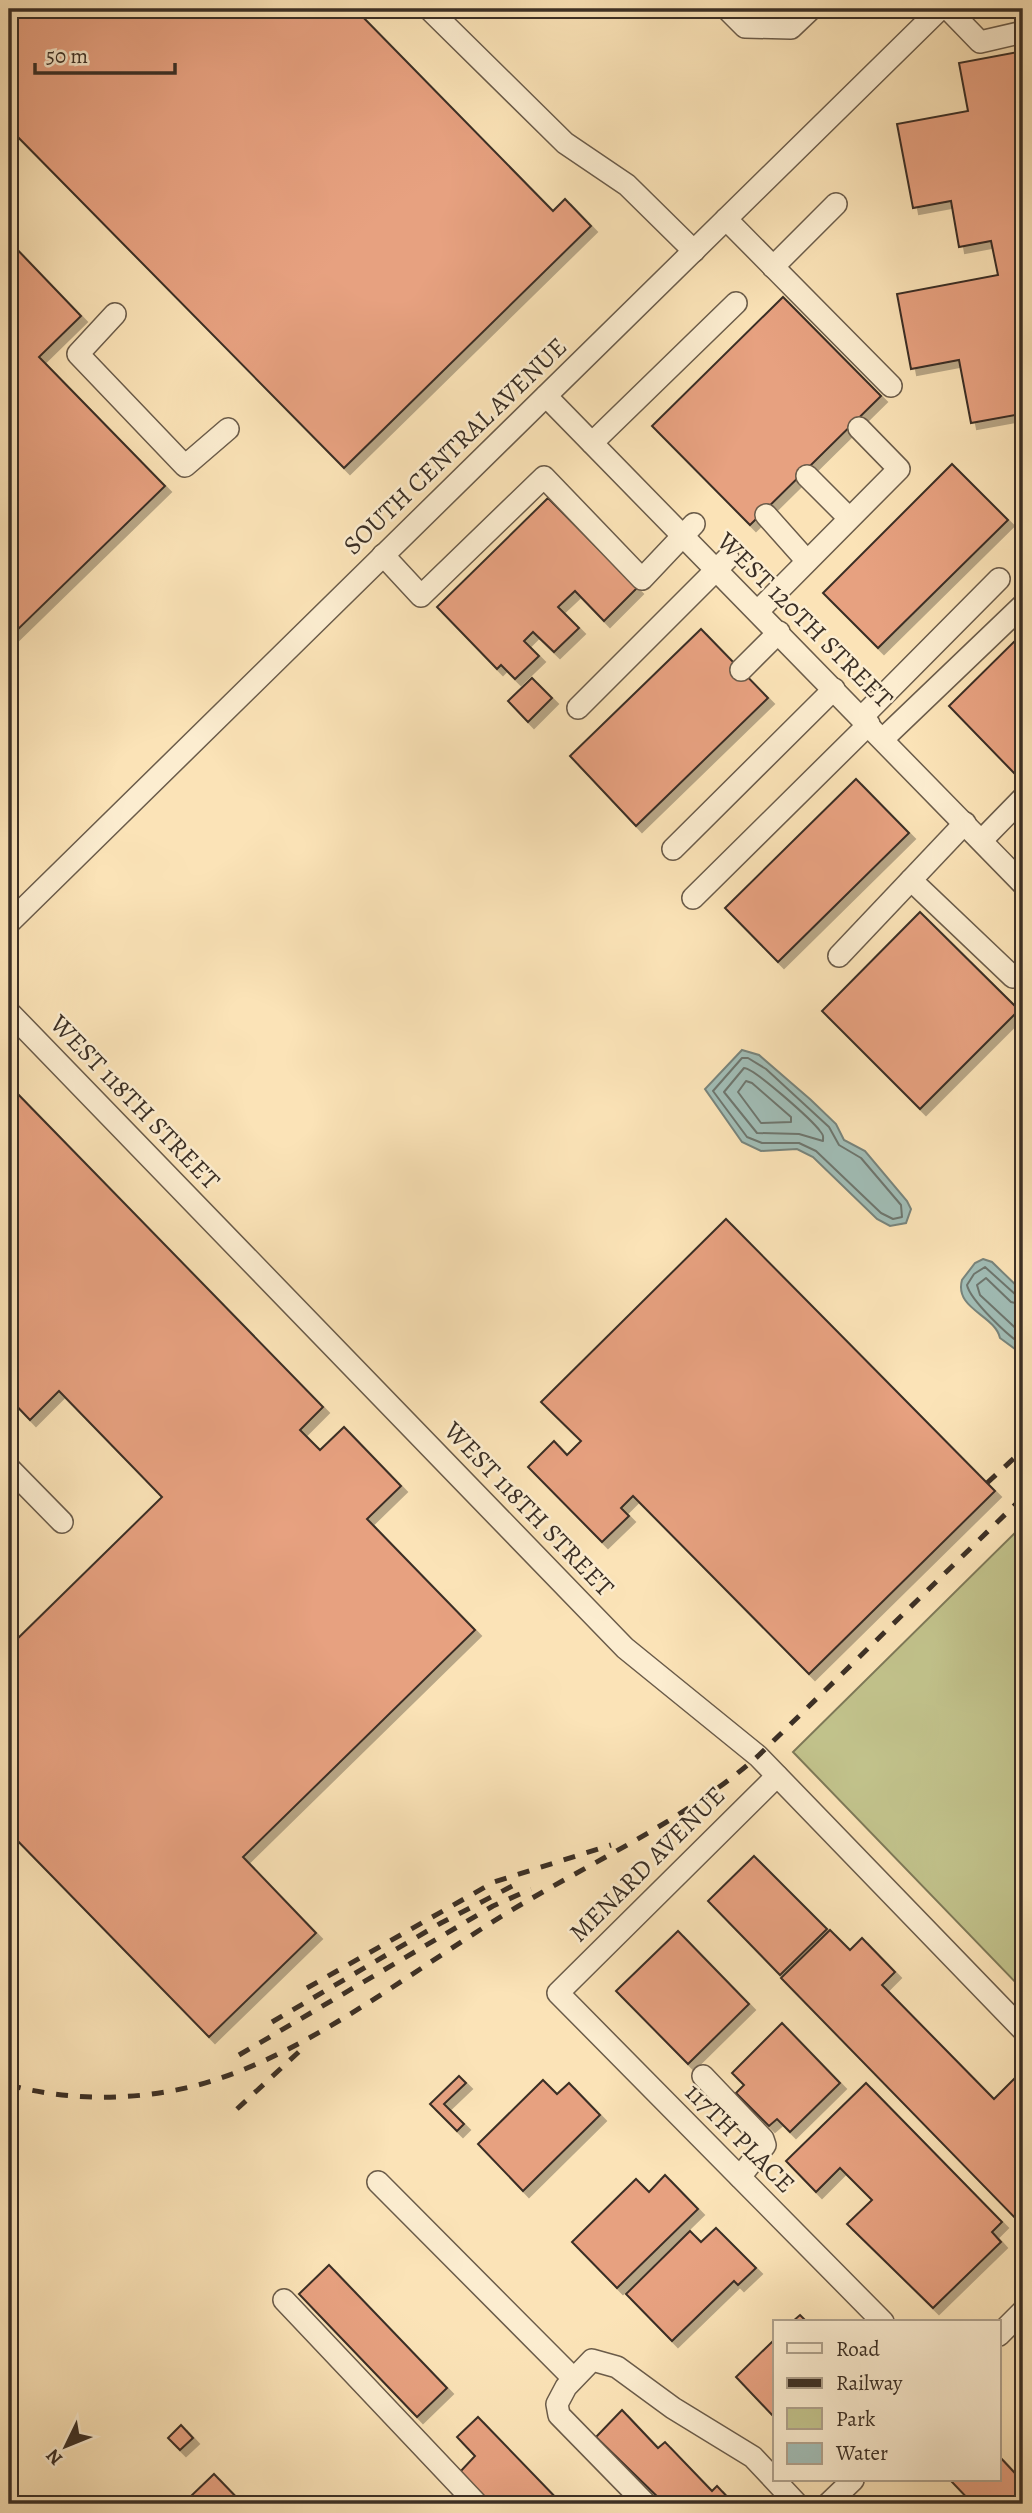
<svg xmlns="http://www.w3.org/2000/svg" width="1032" height="2513" font-family="Alegreya,serif">
<style>
.green{fill:#c2c38c;stroke:#7e7958;stroke-width:2}
.water{fill:#a1bdb6;stroke:#78847c;stroke-width:2}
.lines{fill:none;stroke-linecap:round;stroke-linejoin:round}
.shore{stroke:#6e766e;stroke-width:2}
.building{fill:#e7a180;stroke:#3b2f25;stroke-width:2;filter:url(#shadow)}
.minor-casing{stroke:#6b5c4a;stroke-width:24}
.minor{stroke:#fcedd0;stroke-width:21}
.rail{stroke:#3b2f25;stroke-width:5;stroke-dasharray:12 12;stroke-linecap:butt}
.labels{text-anchor:middle;dominant-baseline:central;stroke-width:5;stroke-linejoin:round;paint-order:stroke}
.street-label{font-size:26px;fill:#3b2f25;stroke:#fcedd0}
</style>
<defs>
<filter id="shadow"><feDropShadow dx="6" dy="6" stdDeviation="0" flood-color="#0004"/></filter>
</defs>
<rect width="100%" height="100%" fill="#fbe3b7"/>
<filter id="stains"><feTurbulence type="fractalNoise" baseFrequency=".00286" numOctaves="4"/><feColorMatrix values="0 0 0 0 .2 0 0 0 0 .09 0 0 0 0 .02 0 0 0 .5 -.17"/></filter>
<radialGradient id="worn" r=".72"><stop offset=".6" stop-color="#630" stop-opacity="0"/><stop offset="1" stop-color="#630" stop-opacity=".3"/></radialGradient>
<polygon class="green" points="1023,1525 1023,1990 793,1752"/>
<g class="water">
<polygon points="742,1050 759,1055 811,1100 836,1124 844,1140 865,1151 907,1201 911,1209 906,1223 890,1226 877,1219 813,1157 797,1149 761,1151 742,1142 705,1089"/>
<path d="M983,1259L992,1262L1023,1292V1355L1000,1338C995,1315 954,1309 962,1280L975,1263Z"/>
</g>
<g class="lines">
<g class="shore">
<polygon points="742,1058 748,1058 766,1069 829,1127 839,1145 861,1158 901,1205 902,1217 893,1219 881,1213 816,1151 799,1143 762,1143 747,1137 713,1091"/>
<path d="M744,1068C754,1068 812,1120 820,1131C824,1136 823,1136 823,1141L799,1134L757,1133L724,1092Z"/>
<polygon points="746,1081 752,1083 791,1117 791,1122 761,1123 738,1092"/>
<path d="M1023,1296L1016,1295L985,1267L974,1274L967,1285C970,1300 1010,1338 1023,1345"/>
<polyline points="1023,1305 1011,1302 986,1278 977,1285 980,1295 1023,1335"/>
</g>
</g>
<g class="building">
<polygon points="9,9 355,9 553,211 565,199 591,226 344,468 9,128"/>
<polygon points="1023,51 1023,424 1021,414 971,423 959,360 911,369 897,294 998,275 991,241 959,247 951,201 913,208 897,124 968,111 959,63"/>
<polygon points="9,241 81,316 39,357 165,486 9,638"/>
<polygon points="783,297 881,396 750,525 652,426"/>
<polygon points="952,464 1008,520 878,648 823,593"/>
<polygon points="548,498 637,588 604,621 575,591 558,607 579,628 554,652 533,632 524,641 539,656 515,679 501,665 497,669 437,607"/>
<polygon points="701,629 768,698 636,826 570,756"/>
<polygon points="1023,633 1023,765 1015,774 949,706"/>
<polygon points="532,678 552,698 528,722 508,701"/>
<polygon points="856,779 909,833 778,962 725,908"/>
<polygon points="920,912 1019,1010 920,1109 822,1011"/>
<polygon points="9,1085 323,1407 300,1430 320,1450 344,1427 401,1486 367,1519 475,1630 243,1857 316,1933 209,2037 9,1832 9,1647 162,1497 59,1391 30,1420 9,1398"/>
<polygon points="726,1219 995,1491 809,1674 633,1496 621,1508 629,1516 602,1542 528,1467 554,1441 567,1455 581,1441 541,1402"/>
<polygon points="754,1856 827,1929 780,1975 708,1901"/>
<polygon points="830,1930 850,1950 862,1938 895,1972 882,1985 994,2099 1016,2077 1023,2085 1021,2224 781,1978"/>
<polygon points="678,1931 749,2004 688,2064 616,1991"/>
<polygon points="782,2023 840,2083 790,2132 777,2119 769,2126 736,2093 744,2085 732,2073"/>
<polygon points="459,2076 466,2083 444,2104 464,2124 457,2131 430,2104"/>
<polygon points="543,2080 557,2094 569,2083 600,2115 523,2191 478,2144"/>
<polygon points="866,2083 1002,2222 992,2232 1001,2242 933,2308 847,2224 872,2200 840,2168 816,2192 786,2161"/>
<polygon points="665,2175 698,2209 617,2288 572,2242 636,2179 649,2192"/>
<polygon points="716,2228 756,2268 738,2285 734,2281 672,2341 626,2294 690,2231 701,2242"/>
<polygon points="329,2265 447,2388 417,2417 299,2294"/>
<polygon points="800,2315 807,2322 792,2322"/>
<polygon points="775,2339 775,2418 736,2377"/>
<polygon points="622,2410 658,2448 665,2442 712,2491 717,2486 734,2504 665,2504 596,2437"/>
<polygon points="478,2417 562,2504 488,2504 459,2473 475,2456 457,2437"/>
<polygon points="181,2425 193,2438 180,2450 168,2438"/>
<polygon points="999,2456 1023,2482 1023,2504 973,2504 951,2481 999,2480"/>
<polygon points="214,2474 243,2504 197,2504 190,2497"/>
<polygon points="617,2497 624,2504 610,2504"/>
</g>
<g class="lines">
<g class="minor-casing">
<g id="minor">
<polyline points="429,9 565,143 627,185 694,251"/>
<polyline points="727,9 745,27 791,28 811,9"/>
<polyline points="948,9 980,42 1023,32"/>
<polyline points="726,219 891,386"/>
<polyline points="773,267 836,204"/>
<polyline points="115,314 78,354 185,466 228,429"/>
<polyline points="546,396 1023,884"/>
<polyline points="592,443 736,303"/>
<polyline points="807,476 849,518"/>
<polyline points="766,515 807,561"/>
<polyline points="383,555 421,596 544,477 642,579 694,524"/>
<polyline points="758,611 899,469 859,428"/>
<polyline points="741,670 779,632"/>
<polyline points="578,708 728,558"/>
<polyline points="862,717 999,579"/>
<polyline points="883,739 1023,605"/>
<polyline points="982,840 1023,798"/>
<polyline points="673,849 834,689"/>
<polyline points="911,880 1013,977 1023,970"/>
<polyline points="693,898 869,724"/>
<polyline points="9,923 940,9"/>
<polyline points="839,956 965,823"/>
<polyline points="9,1012 625,1648 758,1756 1023,2030"/>
<polyline points="9,1468 62,1522"/>
<polyline points="777,1776 558,1993 883,2322"/>
<polyline points="703,2076 763,2139 765,2145 740,2177"/>
<polyline points="378,2182 573,2378"/>
<polyline points="284,2300 477,2504"/>
<polyline points="999,2335 1023,2311"/>
<polyline points="646,2504 559,2415 557,2404 566,2387 592,2360 617,2367 673,2408 753,2457 797,2504"/>
<polyline points="828,2504 853,2480"/>
</g>
</g>
<use href="#minor" class="minor"/>
<g class="rail">
<polyline points="987,1483 1023,1450"/>
<polyline points="307,1988 494,1882 611,1845"/>
<polyline points="272,2022 441,1923 520,1882"/>
<polyline points="239,2055 493,1906 531,1889"/>
<path d="M9,2085C76,2103 152,2101 218,2079C317,2046 414,1970 502,1916C588,1863 682,1823 758,1756L1023,1497"/>
<polyline points="237,2109 303,2048"/>
</g>
</g>
<g class="labels">
<g class="street-label">
<text transform="translate(455 446) rotate(-44)">SOUTH CENTRAL AVENUE</text>
<text transform="translate(805 620) rotate(45)">WEST 120TH STREET</text>
<text transform="translate(135 1102) rotate(46)">WEST 118TH STREET</text>
<text transform="translate(529 1509) rotate(46)">WEST 118TH STREET</text>
<text transform="translate(647 1864) rotate(-45)">MENARD AVENUE</text>
<text transform="translate(740 2138) rotate(45)">117TH PLACE</text>
</g>
</g>
<rect width="1032" height="2513" fill="none" stroke="#fbe3b7" stroke-width="35"/>
<rect x="10" y="10" width="1011" height="2492" fill="none" stroke="#3b2f25" stroke-width="3.5"/>
<rect x="18" y="18" width="997" height="2478" fill="none" stroke="#3b2f25" stroke-width="2"/>
<rect x="773" y="2320" width="228" height="161" fill="#fcedd0" stroke="#afa18c" stroke-width="2"/>
<rect x="787" y="2343" width="35" height="10" fill="#fcedd0" stroke="#afa18c" stroke-width="2"/>
<text x="836" y="2356" font-size="21" fill="#3b2f25">Road</text>
<rect x="787" y="2378" width="35" height="10" fill="#3b2f25" stroke="#afa18c" stroke-width="2"/>
<text x="836" y="2390" font-size="21" fill="#3b2f25">Railway</text>
<rect x="787" y="2408" width="35" height="21" fill="#c2c38c" stroke="#afa18c" stroke-width="2"/>
<text x="836" y="2426" font-size="21" fill="#3b2f25">Park</text>
<rect x="787" y="2443" width="35" height="21" fill="#a1bdb6" stroke="#afa18c" stroke-width="2"/>
<text x="836" y="2460" font-size="21" fill="#3b2f25">Water</text>
<g transform="translate(66 2446) rotate(227)" stroke="#fcedd0" stroke-width="5" paint-order="stroke">
<path d="M0-5L12 26L0 18L-12 26Z" fill="#3b2f25"/>
<text y="-10" font-size="19" font-weight="bold" text-anchor="middle" fill="#3b2f25">N</text>
</g>
<path d="M35 63v10h140v-10" fill="none" stroke="#3b2f25" stroke-width="3.5"/>
<text x="46" y="63" font-size="21" fill="#3b2f25" stroke="#fcedd0" stroke-width="5" paint-order="stroke">50 m</text>
<rect width="100%" height="100%" filter="url(#stains)"/>
<rect width="100%" height="100%" fill="url(#worn)"/>
</svg>
